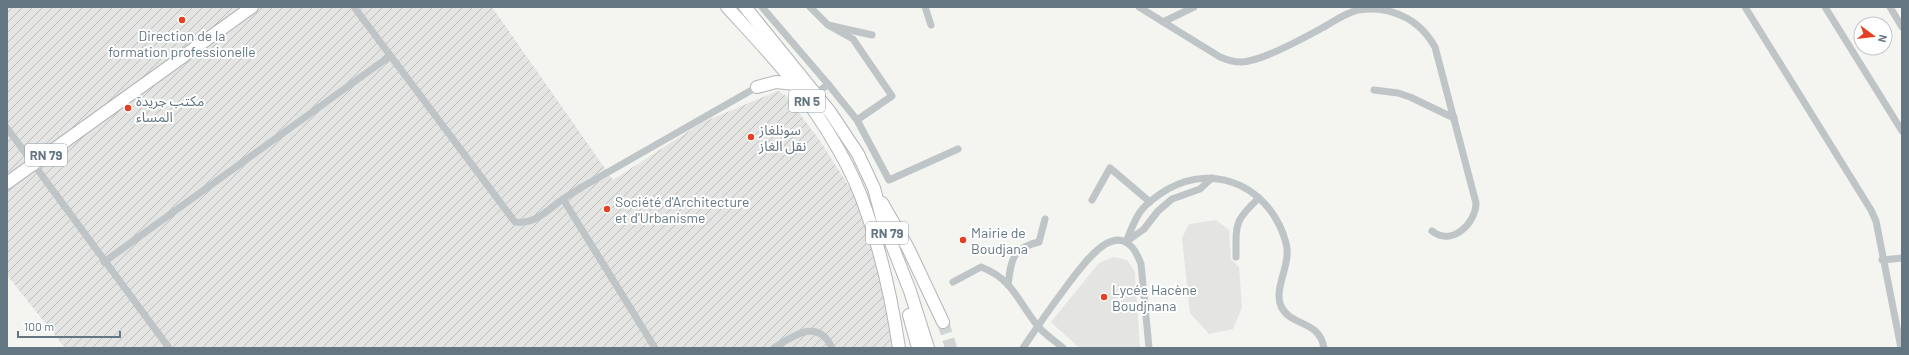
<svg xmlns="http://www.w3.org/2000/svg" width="1909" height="355" font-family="Barlow,'Noto Sans Arabic',sans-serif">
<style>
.built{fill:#e4e5e3}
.industrial{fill:url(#industrial-furrows)}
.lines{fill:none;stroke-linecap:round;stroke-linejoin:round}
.trunk-tunnel{stroke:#d0d4d4;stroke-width:12;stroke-dasharray:12 6;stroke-linecap:butt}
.trunk-casing{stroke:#b2b6b8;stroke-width:14}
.minor{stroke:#bfc4c6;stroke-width:7}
.trunk{stroke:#fff;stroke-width:12}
.poi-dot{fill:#e34121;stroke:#fff;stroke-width:1.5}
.labels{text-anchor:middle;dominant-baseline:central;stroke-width:4;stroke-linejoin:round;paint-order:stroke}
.shield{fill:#fff;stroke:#929fa7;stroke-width:1}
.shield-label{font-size:13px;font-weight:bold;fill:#637681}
.poi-label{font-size:14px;fill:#637681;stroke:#fff;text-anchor:start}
</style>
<defs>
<pattern id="industrial-furrows" width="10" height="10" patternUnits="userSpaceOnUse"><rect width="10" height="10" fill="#e4e5e3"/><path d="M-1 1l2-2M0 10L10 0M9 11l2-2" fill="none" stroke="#bcbebd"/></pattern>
</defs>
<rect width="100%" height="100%" fill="#f4f4f0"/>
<g class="built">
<polygon points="1216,220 1229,230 1231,259 1239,267 1242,307 1233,329 1209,334 1190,313 1182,238 1189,224"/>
<polygon points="1114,257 1127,260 1135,272 1140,348 1081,348 1077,346 1051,322 1099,263"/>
</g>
<polygon class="industrial" points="7,7 492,7 613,180 703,122 778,91 786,96 818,138 852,191 871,237 887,306 893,348 65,348 7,275"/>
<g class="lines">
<polyline class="trunk-tunnel" points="943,322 951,348"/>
<g class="trunk-casing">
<g id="trunk">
<path d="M727,7C750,32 774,57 795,84C822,120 852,167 866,210C882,255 892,301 899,348"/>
<polyline points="745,7 830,112 858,154 874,188 883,222 910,291 928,348"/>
<polyline points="757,87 776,82 795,84"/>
<polyline points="7,183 252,7"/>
<polyline points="882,203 908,248 943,322"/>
<polyline points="909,315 918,348"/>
</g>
</g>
<g class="minor">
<path d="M354,7L515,222C536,225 548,209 563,199C569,195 576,191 582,187L757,87"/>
<polyline points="762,7 828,84 857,120 889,180 958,149"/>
<polyline points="810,7 828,25 872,35"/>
<polyline points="925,7 931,25"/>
<path d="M1139,7L1220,57C1227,60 1233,62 1241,62C1260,62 1304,38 1322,28C1333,22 1345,13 1358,10C1371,8 1387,9 1400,15C1415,21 1427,33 1435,47L1476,203C1476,223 1452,247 1432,231"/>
<polyline points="1745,7 1871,210 1876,221 1901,348"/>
<polyline points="1825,7 1902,131"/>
<polyline points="1890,7 1902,27"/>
<polyline points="1163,22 1194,7"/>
<polyline points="828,25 853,39 892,96 857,120"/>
<polyline points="1374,90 1398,93 1410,97 1454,118"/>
<polyline points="816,94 828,84"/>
<polyline points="7,128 169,348"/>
<polyline points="563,199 655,348"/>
<polyline points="1092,200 1110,168 1150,202"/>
<path d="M1126,242C1130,232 1134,221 1140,212C1147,202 1158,195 1168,189C1218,161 1272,190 1286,243C1292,264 1273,288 1281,306C1290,327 1319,319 1324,348"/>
<polyline points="1126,242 1144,229 1158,211 1172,199 1200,189 1212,178"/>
<path d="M1236,257C1236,224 1234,221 1259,198"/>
<polyline points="1882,260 1902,258"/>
<polyline points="104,262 390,56"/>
<path d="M953,282L981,267C1013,279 1018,302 1037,325C1044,334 1055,341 1063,348"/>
<path d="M1008,285C1011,260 1012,248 1039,242L1045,219"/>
<path d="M774,348C793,336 818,317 832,348"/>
<path d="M1023,348C1037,327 1051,307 1066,287C1084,263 1121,209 1141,264L1149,348"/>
</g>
<use href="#trunk" class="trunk"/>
</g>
<g class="poi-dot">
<circle cx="182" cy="20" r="4"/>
<circle cx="128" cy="108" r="4"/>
<circle cx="751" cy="137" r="4"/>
<circle cx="607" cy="209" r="4"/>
<circle cx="963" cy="240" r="4"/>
<circle cx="1104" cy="297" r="4"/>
</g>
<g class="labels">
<g class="shield">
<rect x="789" y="90" width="36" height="22" rx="3"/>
<rect x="25" y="144" width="42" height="22" rx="3"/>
<rect x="866" y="222" width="42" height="22" rx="3"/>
</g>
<g class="shield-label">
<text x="807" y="101">RN 5</text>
<text x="46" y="155">RN 79</text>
<text x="887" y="233">RN 79</text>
</g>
<g class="poi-label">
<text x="182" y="35" text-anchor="middle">Direction de la<tspan x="182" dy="16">formation professionelle</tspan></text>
<text x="136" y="100">مكتب جريدة<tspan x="136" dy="16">المساء</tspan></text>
<text x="759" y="129">سونلغاز<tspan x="759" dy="16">نقل الغاز</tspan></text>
<text x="615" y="201">Société d'Architecture<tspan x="615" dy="16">et d'Urbanisme</tspan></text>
<text x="971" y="232">Mairie de<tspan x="971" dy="16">Boudjana</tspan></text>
<text x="1112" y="289">Lycée Hacène<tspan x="1112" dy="16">Boudjnana</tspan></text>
</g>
</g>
<rect width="1909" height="355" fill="none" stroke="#637681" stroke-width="16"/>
<g transform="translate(1873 36) rotate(105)"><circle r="19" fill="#ffffff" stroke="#c1c8cd"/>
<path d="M0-3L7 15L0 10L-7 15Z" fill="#e34121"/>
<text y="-6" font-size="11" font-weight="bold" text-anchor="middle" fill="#637681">N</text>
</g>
<path d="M18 331v6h102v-6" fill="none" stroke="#637681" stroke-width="2"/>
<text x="24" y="331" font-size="12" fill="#637681" stroke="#ffffff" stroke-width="3" paint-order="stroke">100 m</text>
</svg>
